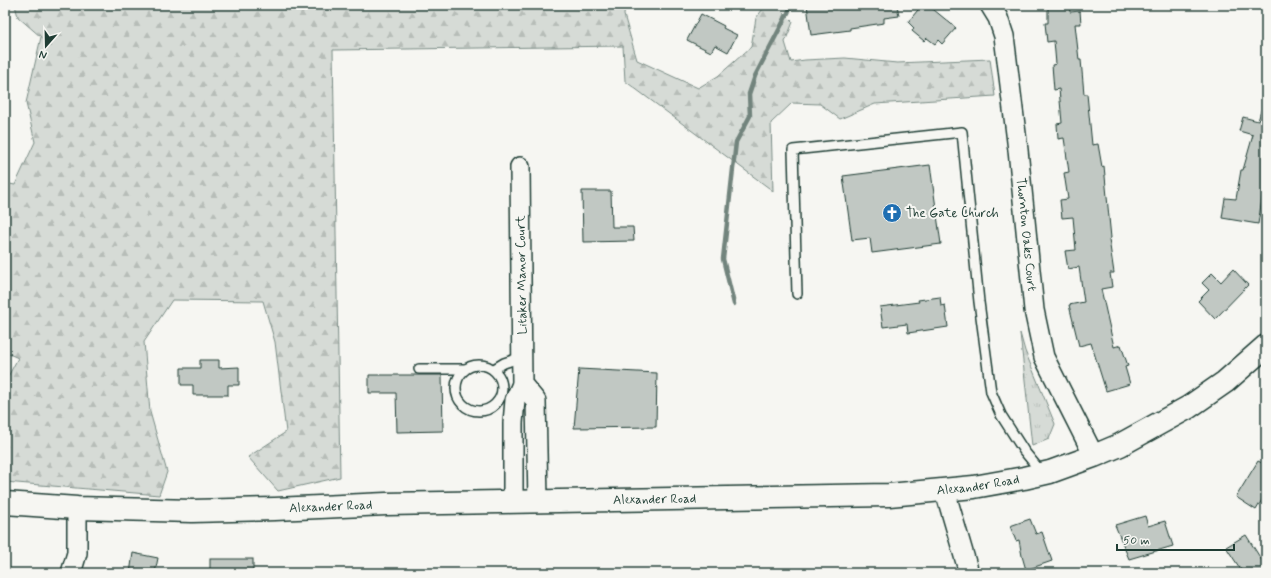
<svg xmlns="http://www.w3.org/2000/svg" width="1271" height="578" font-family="Mynerve,sans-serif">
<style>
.grass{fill:url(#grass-tufts);stroke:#7a8c85}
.forest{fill:url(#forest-firs);stroke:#7a8c85}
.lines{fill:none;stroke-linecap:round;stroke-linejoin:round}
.stream{stroke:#72847d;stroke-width:4.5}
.building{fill:#c1c8c3;stroke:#1f3d34}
.lane-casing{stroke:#1f3d34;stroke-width:12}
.street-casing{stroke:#1f3d34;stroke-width:22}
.secondary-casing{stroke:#1f3d34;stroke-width:25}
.lane{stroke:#f6f6f2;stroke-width:9}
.street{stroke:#f6f6f2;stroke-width:19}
.secondary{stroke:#f6f6f2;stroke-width:22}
.labels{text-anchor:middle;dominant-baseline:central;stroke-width:4;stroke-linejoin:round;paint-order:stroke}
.poi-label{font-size:13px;fill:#1f3d34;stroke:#f6f6f2;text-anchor:start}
.street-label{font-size:13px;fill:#1f3d34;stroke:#f6f6f2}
</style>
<defs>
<pattern id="grass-tufts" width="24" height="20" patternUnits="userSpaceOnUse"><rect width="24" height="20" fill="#d6dbd6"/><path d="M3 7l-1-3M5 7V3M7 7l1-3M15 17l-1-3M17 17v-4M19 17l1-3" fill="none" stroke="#b7bdb8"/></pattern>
<pattern id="forest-firs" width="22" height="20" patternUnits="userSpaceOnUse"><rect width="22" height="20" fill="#d6dbd6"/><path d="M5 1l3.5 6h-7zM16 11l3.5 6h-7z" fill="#b7bdb8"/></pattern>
</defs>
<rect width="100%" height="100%" fill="#f6f6f2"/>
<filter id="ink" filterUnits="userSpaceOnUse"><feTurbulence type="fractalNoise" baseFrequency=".025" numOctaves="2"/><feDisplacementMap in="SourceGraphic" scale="8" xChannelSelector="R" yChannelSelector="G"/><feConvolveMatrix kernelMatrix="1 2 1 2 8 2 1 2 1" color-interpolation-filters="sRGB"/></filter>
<g filter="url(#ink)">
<polygon class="grass" points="1020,333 1025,351 1055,424 1049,439 1032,446"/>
<polygon class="forest" points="15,5 625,5 624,15 637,60 698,88 718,76 751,47 756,18 766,5 776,5 793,22 785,42 791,62 805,60 845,58 897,63 990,59 995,96 875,104 840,119 820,104 792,103 771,123 773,191 625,81 623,46 333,50 340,477 278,491 248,457 286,432 275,342 263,301 172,300 144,342 150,412 167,472 159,495 5,482 5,382 18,358 5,352 5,183 15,185 35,142 26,103 41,37 18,17"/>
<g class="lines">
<polyline class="stream" points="734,304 723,259 736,142 750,116 749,94 755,76 792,5"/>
</g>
<g class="building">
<polygon points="807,5 897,5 899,16 884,18 884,23 850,28 850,30 811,35"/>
<polygon points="922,5 928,5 956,28 942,44 938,40 935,44 927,38 924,41 912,31 914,28 908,22"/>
<polygon points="1048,5 1069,5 1070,12 1080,11 1081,24 1075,24 1079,60 1081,60 1084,94 1087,94 1092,145 1098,144 1102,167 1104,166 1111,238 1109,239 1114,273 1110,273 1112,287 1101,289 1114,347 1121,345 1128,366 1125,367 1130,384 1106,391 1091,343 1079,346 1069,305 1084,302 1079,267 1068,269 1065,251 1076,250 1073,217 1062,218 1060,200 1068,199 1064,173 1069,172 1064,138 1058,139 1057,124 1062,123 1059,89 1054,90 1052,65 1056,64 1054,41 1047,42 1045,23 1048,23"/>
<polygon points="701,14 724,26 723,28 737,35 728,52 715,45 711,52 687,40"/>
<polygon points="1263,104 1266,104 1266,173 1258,224 1222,218 1225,198 1236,199 1241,170 1243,170 1253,135 1239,131 1243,117 1258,121"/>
<polygon points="930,165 941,244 872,253 870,238 852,240 843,176"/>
<polygon points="582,191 611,191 612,227 633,227 634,241 583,242"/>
<polygon points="1233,269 1248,285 1215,319 1198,301 1209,290 1202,283 1212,273 1221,282"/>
<polygon points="940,297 941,306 945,305 948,327 908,333 907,324 883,327 880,307 919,302 918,300"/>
<polygon points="200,360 219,360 219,368 239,367 239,385 228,385 228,395 193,395 193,385 181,385 181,368 200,368"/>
<polygon points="579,369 657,373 656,427 574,428"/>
<polygon points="369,375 442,375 443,431 397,432 396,393 369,393"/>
<polygon points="1258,461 1266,465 1266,493 1256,510 1236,497"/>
<polygon points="1145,516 1148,526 1165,521 1173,546 1129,559 1115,525"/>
<polygon points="1030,519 1036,534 1042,532 1052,561 1026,570 1022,556 1019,540 1016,541 1010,526"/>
<polygon points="1246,535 1266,567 1266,573 1243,573 1226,547"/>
<polygon points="133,553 158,558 155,573 130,573"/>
<rect x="210" y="559" width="43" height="14"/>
</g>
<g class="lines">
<g class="lane-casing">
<g id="lane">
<polyline points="797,294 793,150 962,132 979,302 991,392 1001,415 1024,451 1042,473"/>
<circle cx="479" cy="388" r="23"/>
<polyline points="419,369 464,369"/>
<polyline points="494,369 504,363 522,357"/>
</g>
</g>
<g class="street-casing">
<g id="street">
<path id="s1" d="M990,5L998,18L1004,36L1018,150L1034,310L1044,357L1094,456"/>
<polyline points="522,384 536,401 538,501"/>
<polyline points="945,491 969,573"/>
<polyline points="513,502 513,423 515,400 522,384 520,167"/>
<polyline points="71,573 77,553 77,508"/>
</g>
</g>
<g class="secondary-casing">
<g id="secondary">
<path id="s2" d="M5,503L77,508L192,511L275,509L386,504L889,495L974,487L1024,478L1050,472L1094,456L1120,445L1189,407L1225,382L1266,346"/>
</g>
</g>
<use href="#lane" class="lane"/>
<use href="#street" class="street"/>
<use href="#secondary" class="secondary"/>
</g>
</g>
<defs>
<g id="church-disc" transform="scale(1)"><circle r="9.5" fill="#1f6fb2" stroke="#f6f6f2"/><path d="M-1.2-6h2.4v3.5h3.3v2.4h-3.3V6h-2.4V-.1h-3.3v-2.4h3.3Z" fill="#fff"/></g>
</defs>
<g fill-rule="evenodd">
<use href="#church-disc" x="892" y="213"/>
</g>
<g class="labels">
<g class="poi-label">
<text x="906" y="213">The Gate Church</text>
</g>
<g class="street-label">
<text stroke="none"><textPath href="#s1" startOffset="234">Thornton Oaks Court</textPath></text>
<text transform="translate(522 275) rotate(-91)">Litaker Manor Court</text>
<text stroke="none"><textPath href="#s2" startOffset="974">Alexander Road</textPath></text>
<text stroke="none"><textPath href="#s2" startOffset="650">Alexander Road</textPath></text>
<text stroke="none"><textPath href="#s2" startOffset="326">Alexander Road</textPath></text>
</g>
</g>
<rect width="1271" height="578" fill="none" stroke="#f6f6f2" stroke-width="20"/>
<rect x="10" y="10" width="1251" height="558" fill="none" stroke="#1f3d34" stroke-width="1.5" filter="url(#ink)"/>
<g transform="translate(46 46) rotate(200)" stroke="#f6f6f2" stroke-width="3" paint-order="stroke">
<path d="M0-3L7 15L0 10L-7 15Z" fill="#1f3d34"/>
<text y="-6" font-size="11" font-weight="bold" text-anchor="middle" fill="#1f3d34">N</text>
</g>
<path d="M1117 544v6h117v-6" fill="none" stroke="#1f3d34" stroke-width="2"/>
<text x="1123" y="544" font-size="12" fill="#1f3d34" stroke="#f6f6f2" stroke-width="3" paint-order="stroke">50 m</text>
</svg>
